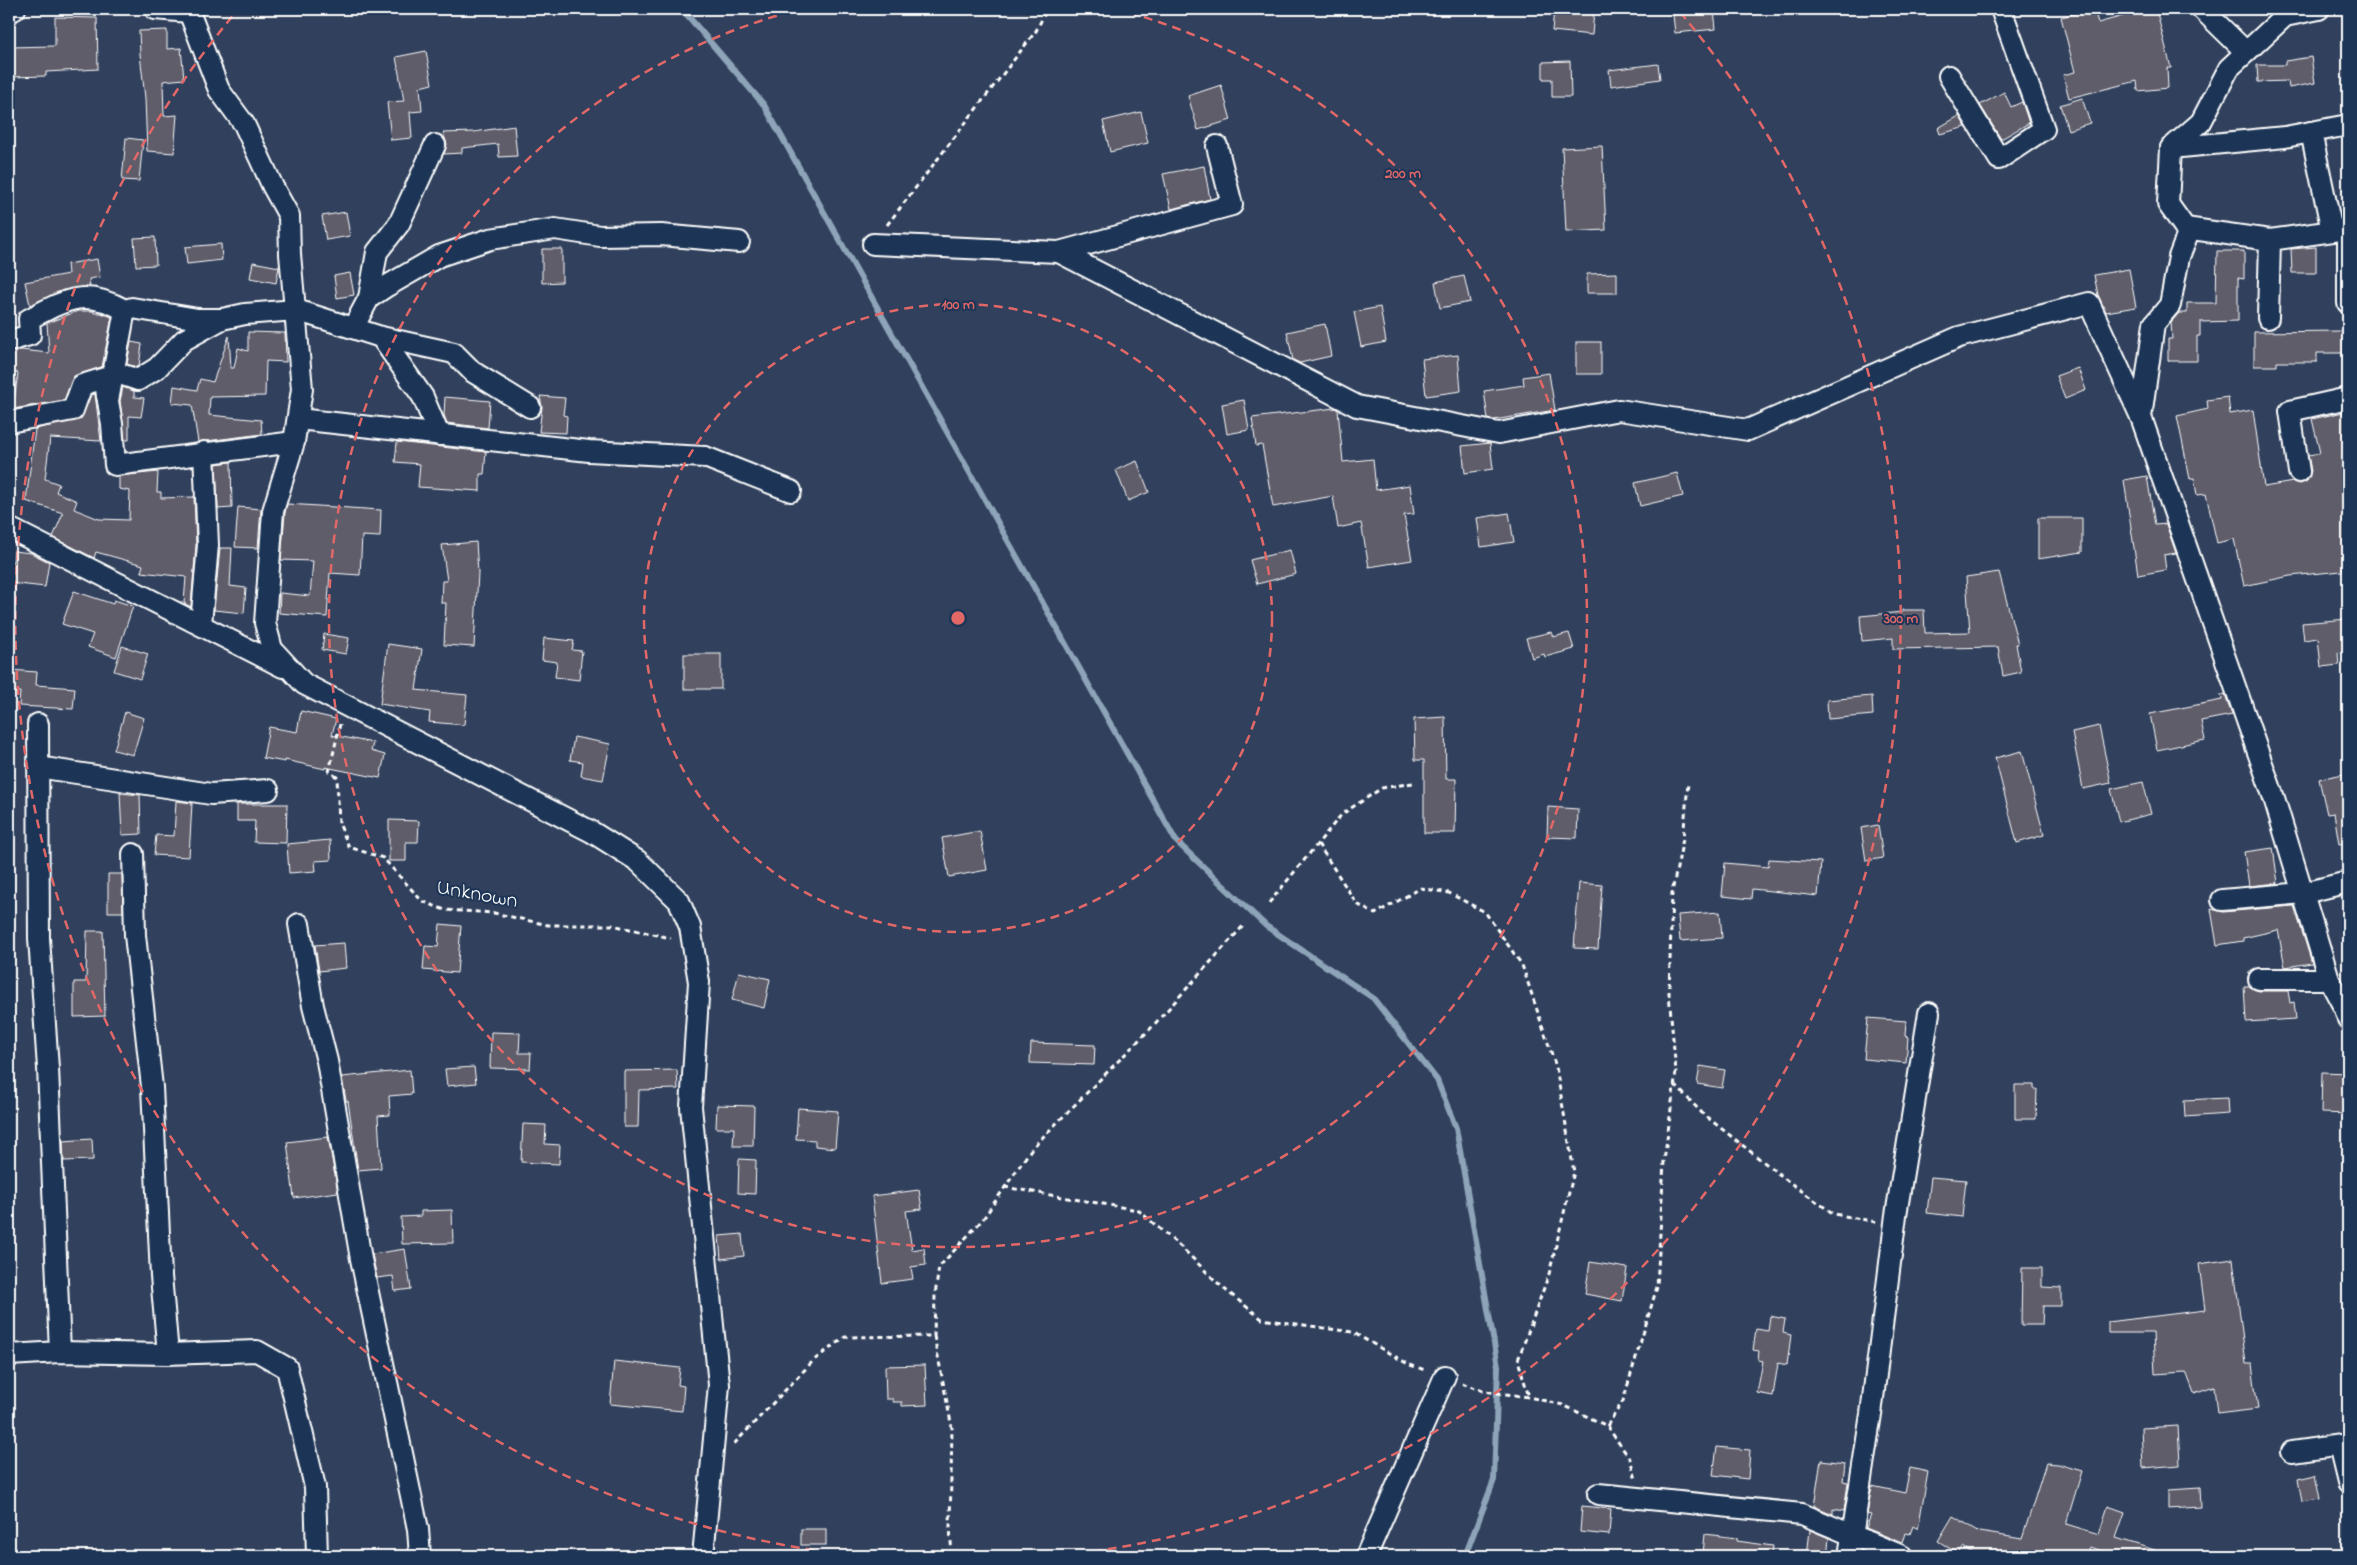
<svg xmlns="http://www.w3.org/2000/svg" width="2357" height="1565" font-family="'Indie Flower',sans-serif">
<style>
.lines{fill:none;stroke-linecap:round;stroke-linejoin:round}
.stream{stroke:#8ea4b8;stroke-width:6}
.building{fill:#605d6b;stroke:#fff}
.street-casing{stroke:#fff;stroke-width:24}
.path{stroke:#fff;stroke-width:3;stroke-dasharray:5 4;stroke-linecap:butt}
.street{stroke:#1d3557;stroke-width:20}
.ring{fill:none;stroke:#e26868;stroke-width:2.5;stroke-dasharray:9 6}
.labels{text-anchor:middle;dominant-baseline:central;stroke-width:4;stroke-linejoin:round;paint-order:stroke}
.street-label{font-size:22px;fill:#fff;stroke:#1d3557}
.centre{fill:#e26868;stroke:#1d3557;stroke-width:2.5}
.ring-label{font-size:15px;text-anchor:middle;font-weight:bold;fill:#e26868;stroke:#1d3557;stroke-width:4;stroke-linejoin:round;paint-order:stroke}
</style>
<rect width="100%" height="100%" fill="#31415d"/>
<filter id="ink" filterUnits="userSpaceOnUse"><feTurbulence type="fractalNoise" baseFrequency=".02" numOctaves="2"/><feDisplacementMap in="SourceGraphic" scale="10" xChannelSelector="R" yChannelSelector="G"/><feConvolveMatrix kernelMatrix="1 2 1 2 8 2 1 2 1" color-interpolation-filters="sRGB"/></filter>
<g filter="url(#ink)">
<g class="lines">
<polyline class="stream" points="682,9 764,105 1176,841 1266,926 1373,998 1437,1080 1456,1128 1498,1366 1494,1480 1465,1556"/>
</g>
<g class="building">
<polygon points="1554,9 1594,11 1592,35 1552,31"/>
<polygon points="2094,9 2098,23 2134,13 2133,9 2156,9 2171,68 2167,68 2168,88 2138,91 2137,81 2069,98 2063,75 2075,72 2061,17"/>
<polygon points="1714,10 1716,29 1675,33 1673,15"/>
<polygon points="55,17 97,18 98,69 46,72 46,76 9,77 9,47 55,46"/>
<polygon points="167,30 167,49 181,48 184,79 163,81 164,116 177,115 174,153 147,151 145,98 140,54 139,31"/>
<polygon points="426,51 432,84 420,87 422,111 410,112 412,138 391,140 387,102 404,101 396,57"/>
<polygon points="2311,57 2315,83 2289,88 2288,81 2258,82 2257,65 2285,65 2285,61"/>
<polygon points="1570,61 1571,97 1552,97 1552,79 1543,79 1543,62"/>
<polygon points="1658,64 1660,79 1611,86 1609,70"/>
<polygon points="1221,85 1231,120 1198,130 1188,96"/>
<polygon points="2004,92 2011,107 2022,102 2029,123 2001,139 1980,105"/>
<polygon points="2082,98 2090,123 2068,130 2060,105"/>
<polygon points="1141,112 1148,143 1110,152 1103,121"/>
<polygon points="1959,116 1966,127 1940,134 1938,128"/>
<polygon points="514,126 517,156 499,157 498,144 462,148 462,153 444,154 447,144 443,133 474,132"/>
<polygon points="126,138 143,140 139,181 122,180"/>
<polygon points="1602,146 1606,230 1566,232 1562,148"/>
<polygon points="1204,166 1210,199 1171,209 1163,174"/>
<polygon points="346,212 350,236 326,240 322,216"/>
<polygon points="155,237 156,265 136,266 134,238"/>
<polygon points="221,244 222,260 187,264 185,247"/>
<polygon points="2316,247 2316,273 2292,273 2291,249"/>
<polygon points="542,249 562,249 562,282 542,283"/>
<polygon points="2217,251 2244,251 2244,279 2238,278 2238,321 2200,322 2200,336 2197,336 2197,361 2168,361 2168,339 2172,339 2171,322 2179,313 2187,313 2187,303 2216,303"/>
<polygon points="97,259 100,277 89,279 90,286 63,290 30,305 25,282 68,274 67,264"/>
<polygon points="253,262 279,267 276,283 250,278"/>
<polygon points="2129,269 2136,307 2106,312 2098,295 2094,275"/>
<polygon points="350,273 354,295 337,298 334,276"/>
<polygon points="1617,273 1617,293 1587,293 1587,274"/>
<polygon points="1464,276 1470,302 1440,308 1435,282"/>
<polygon points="1380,307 1386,342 1361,347 1354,312"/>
<polygon points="78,311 94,311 94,313 101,313 112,317 102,367 74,376 64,400 13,409 18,373 12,372 14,352 21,350 49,353 47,323"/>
<polygon points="1325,324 1331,356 1300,363 1293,360 1287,332"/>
<polygon points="2343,331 2344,353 2317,353 2317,362 2277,362 2277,366 2254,366 2254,332"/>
<polygon points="248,332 285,333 286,362 266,361 265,396 210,397 209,415 261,420 262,434 198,442 192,405 172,403 174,386 197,390 200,379 213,382 229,336 231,368 234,368 238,348 248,351"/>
<polygon points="131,342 142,344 139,366 136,367 127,364"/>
<rect x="1576" y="342" width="25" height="32"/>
<polygon points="1458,355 1461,391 1426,396 1422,359"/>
<polygon points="2078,368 2086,390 2065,399 2056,376"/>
<polygon points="1549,373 1555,410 1494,420 1488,419 1484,391 1524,385 1523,377"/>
<polygon points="123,387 134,391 134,397 144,398 141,417 129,416 129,440 125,440 120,401"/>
<polygon points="95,394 101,441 50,438 45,479 59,484 56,492 77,501 74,509 99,519 129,520 130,491 119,489 119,476 158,472 157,492 161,492 161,498 194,497 196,545 191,607 184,603 186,577 141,572 143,565 96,552 94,558 53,537 63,513 26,501 35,429 80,419 91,395"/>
<polygon points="540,396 565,398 563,415 567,416 566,433 539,432 542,407"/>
<polygon points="445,397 490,401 488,428 447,423 444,415"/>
<polygon points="2228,397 2230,414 2253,410 2264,487 2293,482 2300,484 2307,481 2311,471 2308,455 2320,453 2312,419 2348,411 2348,568 2342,568 2342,571 2290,576 2244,586 2234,539 2217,543 2206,494 2197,495 2194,478 2190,479 2177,416 2208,409 2207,400"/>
<polygon points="1244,400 1249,430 1227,434 1222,404"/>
<polygon points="1335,408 1338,410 1343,462 1373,459 1376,490 1410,485 1414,514 1404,515 1412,560 1369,567 1361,523 1338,528 1333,496 1273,507 1262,445 1256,446 1252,418"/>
<polygon points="397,442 486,452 484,474 480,474 480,491 418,487 420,464 395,462"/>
<polygon points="1490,443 1493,469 1465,473 1462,446"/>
<polygon points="1137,461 1149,492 1128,501 1116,470"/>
<polygon points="231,462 232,508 218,509 216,464"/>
<polygon points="1677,473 1683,496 1640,506 1635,483"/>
<polygon points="2147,476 2155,525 2166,524 2176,553 2164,555 2166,570 2138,575 2124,480"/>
<polygon points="287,504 381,510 380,537 362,536 360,575 330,573 327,617 279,613 280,593 310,596 313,561 281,560 285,513"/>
<polygon points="238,507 261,509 258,548 235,547"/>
<polygon points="1509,513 1514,542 1481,547 1477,518"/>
<polygon points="2038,518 2082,518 2082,552 2038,559"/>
<polygon points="476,542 478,573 474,647 444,645 446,603 441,603 442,581 447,581 442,545"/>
<polygon points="220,548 232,548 230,586 246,588 244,613 214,610"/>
<polygon points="1290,550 1296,574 1257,584 1250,560"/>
<polygon points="14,551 31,553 49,562 45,587 9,583 9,561 13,562"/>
<polygon points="1999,572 2018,644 2016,644 2021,672 2003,676 1998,647 1893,649 1893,638 1862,641 1860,616 1903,612 1903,610 1924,610 1925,633 1970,632 1966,577"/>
<polygon points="74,591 113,604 114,600 133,606 116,657 88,647 93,634 62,624"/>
<polygon points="2348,619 2348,651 2338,653 2339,665 2321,667 2318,638 2304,640 2302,623"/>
<polygon points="1551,632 1553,637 1569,633 1574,649 1545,657 1544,654 1532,658 1526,638"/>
<polygon points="324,634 349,638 346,654 322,650"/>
<polygon points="544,638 574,641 572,650 582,651 579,680 555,677 557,662 542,660"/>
<polygon points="388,644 422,649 416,690 467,695 464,725 429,722 430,712 380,704"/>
<polygon points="122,646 148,654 140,679 114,671"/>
<rect x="684" y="654" width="37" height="35"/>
<polygon points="9,670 37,672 36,685 75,688 73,709 19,706 20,692 9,692"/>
<polygon points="2225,694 2232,715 2201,721 2205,740 2157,750 2150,714 2222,700 2221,695"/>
<polygon points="1872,696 1873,715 1828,719 1827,700"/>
<polygon points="301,711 336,719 332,735 373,743 371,751 385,755 380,778 325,767 325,769 285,760 285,762 263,758 269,727 297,732"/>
<polygon points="125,712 144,718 133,755 114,750"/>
<polygon points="1445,717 1446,779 1456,779 1455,833 1424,833 1424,760 1415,760 1414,719"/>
<polygon points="2099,726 2111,783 2083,789 2072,732"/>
<polygon points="574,737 610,744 603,780 581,776 583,762 570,760"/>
<polygon points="2022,751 2044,835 2017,843 1995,758"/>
<polygon points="2348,773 2348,843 2339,844 2334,813 2327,814 2319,779"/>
<polygon points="2143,782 2151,814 2119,822 2111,789"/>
<polygon points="120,793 140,795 141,834 122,835"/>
<polygon points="176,801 192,803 189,857 154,855 156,835 174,836"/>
<polygon points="237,804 287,804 286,843 254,842 255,821 237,821"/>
<polygon points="1548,807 1578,809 1577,838 1547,837"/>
<polygon points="389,820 419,821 418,842 406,842 406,861 389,861"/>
<polygon points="1878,825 1883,858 1866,861 1861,828"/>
<polygon points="980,831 987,870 949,877 942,838"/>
<polygon points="330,840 331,860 315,861 316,871 289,873 287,844"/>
<polygon points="2273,848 2278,883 2249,886 2244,852"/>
<polygon points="1769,859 1821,862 1818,896 1752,889 1751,899 1722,896 1725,863 1768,867"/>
<polygon points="108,874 122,874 123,912 108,912"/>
<polygon points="1579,883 1602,885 1598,949 1574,948"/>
<polygon points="2294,906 2312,963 2285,967 2278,930 2243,938 2243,941 2217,945 2211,909 2223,912"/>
<polygon points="1720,912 1722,938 1680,941 1678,915"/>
<polygon points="440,924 461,926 457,973 423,970 425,946 438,947"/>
<polygon points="87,931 103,931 105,1016 74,1017 74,982 86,982"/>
<polygon points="344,943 346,968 319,971 315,945"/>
<polygon points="739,972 770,979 764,1008 732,1000"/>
<polygon points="2244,986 2249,986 2259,991 2288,991 2290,1003 2294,1002 2296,1019 2246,1022"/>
<polygon points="1868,1018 1906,1021 1905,1036 1908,1037 1906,1063 1864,1059"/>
<polygon points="491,1032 520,1033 519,1053 531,1053 530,1069 490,1068"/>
<polygon points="1031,1043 1095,1045 1094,1065 1030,1063"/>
<polygon points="1700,1066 1725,1070 1722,1088 1697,1084"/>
<polygon points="474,1067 476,1083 447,1086 445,1069"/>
<polygon points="410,1070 412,1094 389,1096 390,1115 378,1116 381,1168 358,1170 348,1101 346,1101 342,1077"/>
<polygon points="677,1070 678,1089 639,1090 638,1127 624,1127 624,1071"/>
<polygon points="2322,1072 2348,1073 2348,1114 2321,1113"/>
<polygon points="2015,1085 2034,1085 2034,1089 2037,1089 2036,1119 2015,1119"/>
<polygon points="2227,1098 2228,1114 2185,1117 2184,1100"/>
<polygon points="717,1105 754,1106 753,1146 733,1146 734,1128 716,1128"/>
<polygon points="798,1108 838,1111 835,1148 815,1146 815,1140 796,1139"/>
<polygon points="523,1124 546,1125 545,1144 560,1145 559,1164 521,1162"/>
<polygon points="328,1137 338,1192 294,1198 287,1142"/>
<polygon points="92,1139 93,1160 64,1161 63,1141"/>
<polygon points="739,1159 756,1160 755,1194 738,1193"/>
<polygon points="1931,1177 1966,1180 1962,1217 1927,1213"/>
<polygon points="919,1190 922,1209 906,1211 912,1250 924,1248 926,1265 911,1267 913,1279 882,1283 872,1196"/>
<polygon points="452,1210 453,1243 402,1244 401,1217 421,1216 421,1211"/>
<polygon points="742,1234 744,1256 721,1259 719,1236"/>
<polygon points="405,1249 411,1289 395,1291 393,1276 377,1278 372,1254"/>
<polygon points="2233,1259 2246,1364 2252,1364 2258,1409 2217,1414 2214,1386 2194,1393 2186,1372 2155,1374 2153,1333 2108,1333 2108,1322 2205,1310 2199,1264"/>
<polygon points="1590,1262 1627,1268 1622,1301 1585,1294"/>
<polygon points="2022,1268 2042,1268 2042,1287 2061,1288 2061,1306 2043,1306 2042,1325 2021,1325"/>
<polygon points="1770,1316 1785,1319 1783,1333 1791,1335 1787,1365 1778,1363 1773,1396 1757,1393 1763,1361 1758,1360 1759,1351 1753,1350 1756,1329 1768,1331"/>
<polygon points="614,1361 680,1368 678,1385 684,1386 682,1411 610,1404"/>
<polygon points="925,1365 927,1405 902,1406 902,1402 893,1402 893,1399 886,1399 885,1366"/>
<polygon points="2178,1426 2180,1465 2143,1468 2141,1428"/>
<polygon points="1717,1447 1750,1450 1748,1479 1713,1475"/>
<polygon points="1821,1460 1845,1463 1843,1481 1848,1482 1844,1511 1833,1509 1833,1514 1814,1506"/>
<polygon points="2046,1463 2058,1464 2082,1471 2066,1524 2099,1534 2108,1506 2125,1512 2116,1538 2161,1552 2160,1556 2119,1556 2089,1547 2086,1556 1977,1556 1963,1547 1959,1554 1938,1541 1953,1516 1980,1532 2022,1539"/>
<polygon points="1910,1468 1928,1472 1918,1529 1913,1526 1910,1534 1906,1533 1903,1543 1866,1528 1871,1515 1867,1514 1872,1486 1905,1493"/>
<polygon points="2315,1474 2320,1499 2302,1502 2298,1478"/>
<polygon points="2200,1488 2201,1507 2168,1509 2168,1490"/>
<polygon points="1582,1506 1611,1509 1609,1535 1580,1532"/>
<rect x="801" y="1529" width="25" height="16"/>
<polygon points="1810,1530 1829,1538 1827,1556 1807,1556"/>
<polygon points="1705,1534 1737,1538 1737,1541 1773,1546 1772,1556 1723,1556 1703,1554"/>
</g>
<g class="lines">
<g class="street-casing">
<g id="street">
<polyline points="155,9 189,12"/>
<polyline points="188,9 219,90 244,124 273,187 289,216 290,254 302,389 294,442 273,511 265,623 272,649 304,684 592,832 638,861 679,901 690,927 699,982 691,1107 719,1385 703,1556"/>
<polyline points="2202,9 2246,52"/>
<polyline points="2319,9 2285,16 2229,68 2201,122 2171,148 2168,204 2185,228 2187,236 2179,257 2170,305 2154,324 2141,417 2274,798 2329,979 2345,1009 2348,1019"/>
<polyline points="9,12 15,9"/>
<polyline points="1949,76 1999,159 2044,129 2001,9"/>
<polyline points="2311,132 2332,231"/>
<polyline points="2171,148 2285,137 2348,125"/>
<polyline points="2185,228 2270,240"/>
<polyline points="2348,229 2348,303"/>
<polyline points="873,244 1059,252 1232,205 1217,146"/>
<polyline points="1059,252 1357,406 1499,433 1619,410 1748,430 1959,337 2089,303 2141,417"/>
<polyline points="369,298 377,252 399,224 435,145"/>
<polyline points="125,310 108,401 112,424 115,465 294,442"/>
<polyline points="2268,318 2270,240 2347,229"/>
<polyline points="353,328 369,298 387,286 439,256 490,239 555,229 600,236 661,235 739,242"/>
<polyline points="381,337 454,353 473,372 530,407"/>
<path d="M9,341L30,335L29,319C67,299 85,288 125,310L132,308L198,319H222L245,314L296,310L381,337L423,397L439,435"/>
<polyline points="114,372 138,380 157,368 184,340 220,320"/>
<polyline points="298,419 589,451 705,457 791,491"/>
<polyline points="9,422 73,410 82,385 105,378 107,397"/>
<polyline points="2299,472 2290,411 2348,398"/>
<polyline points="9,528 283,667"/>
<polyline points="201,624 208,545 204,452"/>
<polyline points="38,724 39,938 48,1068 60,1352"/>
<polyline points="38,767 211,794 268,790"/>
<polyline points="133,854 135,935 152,1087 161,1276 168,1354"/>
<polyline points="2222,900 2304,893 2348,882"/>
<polyline points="299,924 313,1006 327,1061 361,1259 418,1529 420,1556"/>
<polyline points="2259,979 2329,979"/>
<polyline points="9,1355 60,1352 166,1354 257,1351 287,1368 315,1487 317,1556"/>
<polyline points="2339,1446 2348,1483"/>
<polyline points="2292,1452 2348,1444"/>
<polyline points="1598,1494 1802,1514 1902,1556"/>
<polyline points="1366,1556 1445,1376"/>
<polyline points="1849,1556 1871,1414 1896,1215 1929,1013"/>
</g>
</g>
<g class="path">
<polyline points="887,225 1036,31 1047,9"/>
<polyline points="340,724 329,772 337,777 339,823 349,847 383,858 422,901 445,910 494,913 548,925 612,925 671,938"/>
<polyline points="1318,844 1357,904 1375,914 1421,888 1449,893 1485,912 1522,965 1556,1067 1574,1172 1549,1274 1518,1360 1529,1397"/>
<polyline points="1269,903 1342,814 1382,788 1413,783"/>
<polyline points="1675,1085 1703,1114 1789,1182 1834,1214 1877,1222"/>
<polyline points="1004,1187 1138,1210 1182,1248 1223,1288 1262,1319 1352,1332 1410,1365 1425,1370"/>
<polyline points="934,1336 952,1428 950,1527 952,1556"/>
<polyline points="1462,1383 1483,1391 1529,1397 1563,1405 1607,1426 1630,1459 1636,1479"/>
<polyline points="1607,1426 1623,1401 1657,1287 1664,1161 1676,1072 1669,994 1672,892 1683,839 1688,783"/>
<polyline points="734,1444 814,1360 845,1337 934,1336 935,1295 939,1267 983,1219 1032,1148 1152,1027 1243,926"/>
</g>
<use href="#street" class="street"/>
</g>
</g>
<g class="ring">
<circle cx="958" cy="618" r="314"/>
<path d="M1115 9A629 629 0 1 1 801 9"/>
<path d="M859 1556A943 943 0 0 1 236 12M1680 12A943 943 0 0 1 1057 1556"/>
</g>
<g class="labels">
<g class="street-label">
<text transform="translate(477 895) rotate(10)">Unknown</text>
</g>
</g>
<circle cx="958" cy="618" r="8" class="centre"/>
<g class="ring-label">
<text x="1403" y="178">200 m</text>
<text x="958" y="309">100 m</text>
<text x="1901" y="623">300 m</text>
</g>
<rect width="2357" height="1565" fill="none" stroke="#1d3557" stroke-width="30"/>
<rect x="15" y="15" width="2327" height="1535" fill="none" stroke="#fff" stroke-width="2" filter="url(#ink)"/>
</svg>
